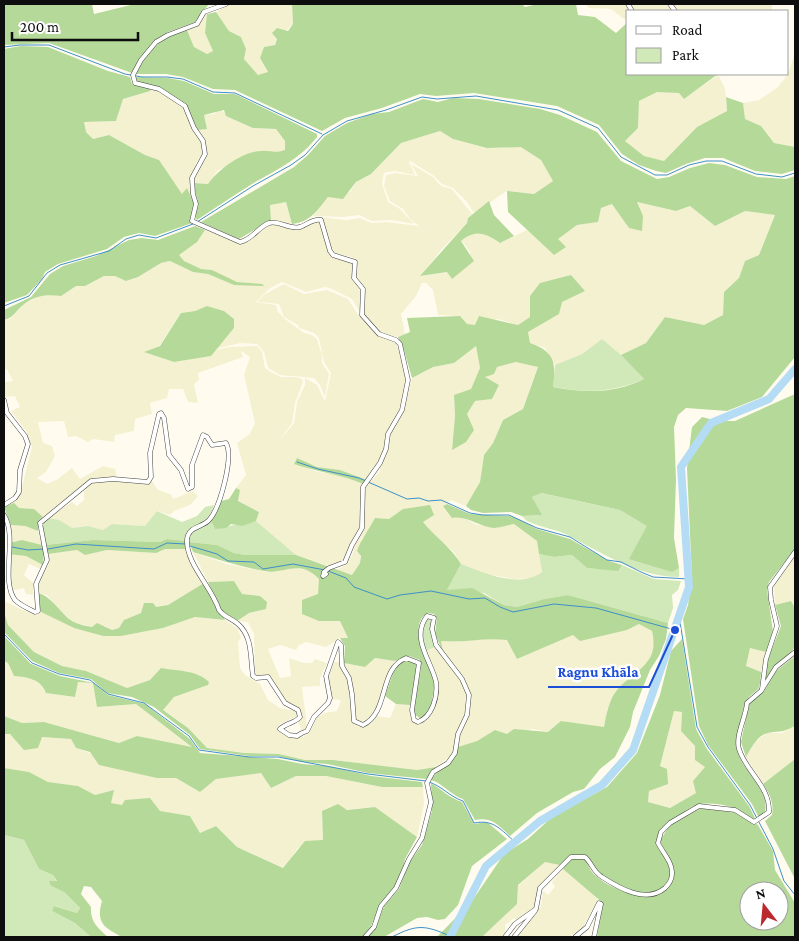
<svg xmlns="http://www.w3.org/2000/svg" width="799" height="941" font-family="'Crimson Pro',serif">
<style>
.farmland{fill:#f4f1d0}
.green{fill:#d1e8b9}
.forest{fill:#b5d999;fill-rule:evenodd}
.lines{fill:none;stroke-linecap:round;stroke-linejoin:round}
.stream{stroke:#3e90ca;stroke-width:1}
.river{stroke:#b5dcf5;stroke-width:8}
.street-casing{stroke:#414141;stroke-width:5}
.street{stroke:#fff;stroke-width:4}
.leader{fill:none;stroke:#1d4ed8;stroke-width:2}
.callout-dot{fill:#1d4ed8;stroke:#fff;stroke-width:2}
.callout-label{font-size:15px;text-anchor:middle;font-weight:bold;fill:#1d4ed8;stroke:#fff;stroke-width:5;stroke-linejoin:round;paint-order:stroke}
</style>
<rect width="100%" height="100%" fill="#fffcef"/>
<g class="farmland">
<polygon points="229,4 292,4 293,24 277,39 274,45 264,48 260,58 268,73 258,75 244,59 246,49 241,37 229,31 216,12"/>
<polygon points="585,4 626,4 631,11 628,11 628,18 624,19 611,9 589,8"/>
<polygon points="630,4 669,4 674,11 635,11"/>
<polygon points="671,4 772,4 772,11 677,11"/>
<polygon points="207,14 205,33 213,51 207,54 194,47 187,30 198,25 204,15"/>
<polygon points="795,53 795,147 774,143 761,126 745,119 743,103 759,100 778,87 788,74"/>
<polygon points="718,75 725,88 727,111 697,127 664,161 644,156 625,141 638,128 639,101 657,91 679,93 684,99"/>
<polygon points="150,87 160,91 184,107 201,141 203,154 196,163 192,195 182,195 159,160 145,155 109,135 93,139 86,132 83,122 116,121 123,99 150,91"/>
<polygon points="220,110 253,128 276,129 285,141 285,150 275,154 261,151 218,170 208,184 194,183 194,178 206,154 204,140 198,130 207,129 204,115 214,114"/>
<polygon points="440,131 453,139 487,148 521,146 541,160 553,181 534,194 507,191 474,213 466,201 453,188 442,184 434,176 410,161 409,162 415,175 395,171 388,172 384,173 382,184 388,202 400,209 414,224 392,220 372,221 359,215 344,217 313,216 328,197 350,192 356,182 371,174 401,143"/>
<polygon points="411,164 433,177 441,186 452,189 472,214 468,218 467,223 442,249 421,276 448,272 471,253 461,240 471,233 484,232 500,243 527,230 554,255 557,239 577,225 598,222 601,208 613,204 629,228 636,202 676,211 690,206 715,226 745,211 775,215 759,255 745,261 739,278 724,292 723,315 704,325 665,317 646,343 621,355 602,339 582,354 555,365 545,348 530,343 528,332 559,314 561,302 585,291 571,275 530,296 530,317 518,325 498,319 475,325 467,325 460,316 438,315 433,290 426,283 422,283 416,296 401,314 405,334 398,337 379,332 365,317 363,313 365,292 356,276 357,261 351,257 332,252 323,220 319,217 347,220 360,218 371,223 386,222 419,226 410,219 403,209 390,201 384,186 386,175 395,173 418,176"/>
<polygon points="286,202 292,224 271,220 270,204"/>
<polygon points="318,220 331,255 354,263 353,278 360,290 360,312 352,299 332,289 325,287 306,292 282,282 270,288 256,302 276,305 278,312 285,319 304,333 312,335 317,339 322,355 322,363 329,374 325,397 320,385 314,378 280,375 268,368 264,352 257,344 240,343 216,349 234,328 234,319 224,311 207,306 195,311 181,313 159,346 145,352 174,362 211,356 215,350 229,347 257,346 262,352 265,368 269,371 281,377 296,377 302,379 303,382 295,403 292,423 278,442 294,423 297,402 305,385 305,378 317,385 325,401 331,373 324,362 319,338 314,333 299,328 298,325 284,317 279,304 260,302 258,301 265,294 284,284 304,294 327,290 348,299 357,313 379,336 396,343 406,375 402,404 387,433 385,449 379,463 367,480 340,470 317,467 297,458 294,463 318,472 345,476 363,484 360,528 350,544 344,560 329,566 296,555 256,521 259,512 238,501 240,490 236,488 246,475 237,443 250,434 255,423 244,375 250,357 241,351 243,357 198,373 199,380 194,384 198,403 188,402 183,389 169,389 167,398 150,403 152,414 135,419 134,431 115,435 114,442 93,439 88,442 76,436 68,437 64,421 38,422 43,443 52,446 55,456 46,472 37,478 47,484 58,479 72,468 80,479 103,466 115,469 117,477 94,478 43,517 34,509 19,508 9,504 21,491 32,447 26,431 11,411 20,407 15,396 6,397 4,394 4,382 13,381 7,369 4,370 4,320 10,319 23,305 42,294 61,296 76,286 85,286 104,276 115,276 126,281 138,277 161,263 170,261 193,272 208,274 234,285 262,284 237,282 212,270 201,269 183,261 178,255 197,242 205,230 238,243 270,224 297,229"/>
<polygon points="476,345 480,368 471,389 454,396 455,416 452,450 467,414 475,401 492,399 499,385 484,377 497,367 516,362 538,366 523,409 503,420 493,443 484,455 480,482 466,506 451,500 443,506 475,524 495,528 514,524 537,541 542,572 534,578 514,579 486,574 461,564 454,552 431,533 423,522 403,509 389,519 375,518 369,531 361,539 360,563 352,575 337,570 344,566 352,556 355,545 362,532 366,487 379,472 389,446 390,434 403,412 412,378 433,367 454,363"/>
<polygon points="104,480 140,484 152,481 158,490 172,495 173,499 193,491 198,496 190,505 174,511 170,515 157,511 145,526 112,524 103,530 88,526 72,528 59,521 48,518 72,502 77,506 84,500 84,491 87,486 90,483"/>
<polygon points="11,525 25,526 38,531 42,545 22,540 9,543"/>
<polygon points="165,549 186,549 204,583 168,605 156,607 125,620 119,628 111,630 105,626 93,627 76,623 63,614 47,595 37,593 40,577 49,560 48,554 77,550 85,555 107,550 156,553"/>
<polygon points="193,552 227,564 266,572 297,568 313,572 319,579 319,621 340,621 348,638 340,638 326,647 306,642 298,646 296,650 280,645 268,649 280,678 291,676 289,658 304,663 312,663 315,659 327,663 320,678 320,686 302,687 307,727 302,731 298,722 301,717 299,708 287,703 269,676 255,676 254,634 248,622 237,621 249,613 265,609 260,596 242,594 234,581 208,582"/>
<polygon points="7,554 26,556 43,565 40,569 29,564 24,575 33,583 33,595 26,594 24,588 11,591 7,576"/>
<polygon points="795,556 795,607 791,601 775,605 774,585"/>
<polygon points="4,601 34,615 41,612 74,628 103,636 121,636 163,628 195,617 225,620 238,629 241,638 238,642 240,668 245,675 260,684 268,700 280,708 295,711 297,716 280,724 278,730 289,738 303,737 309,733 317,718 325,713 337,711 341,700 332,699 327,676 334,662 340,662 348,678 352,715 353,722 358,727 371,723 377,716 390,718 396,704 410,705 413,720 419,723 426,720 433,712 437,682 425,651 435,647 462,681 466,690 465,716 456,734 454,751 451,756 436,767 417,770 333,760 305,760 279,754 244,753 207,748 178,720 162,710 174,697 208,685 150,680 127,688 86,671 62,666 34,652 8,625 4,612"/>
<polygon points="639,624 652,631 655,644 649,661 617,691 607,710 604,728 562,721 548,732 533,729 507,734 495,730 477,741 458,747 461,729 469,714 470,694 464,677 443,652 441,641 455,642 487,638 508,640 517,659 573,635 627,630"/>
<polygon points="750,648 766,652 761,672 746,666"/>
<polygon points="375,658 395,661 374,715 360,723 355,719 354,692 344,663 365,667"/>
<polygon points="4,661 8,663 14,676 29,677 43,686 46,693 75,697 78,682 94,683 97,707 136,704 185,740 192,748 137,736 120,743 44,722 22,723 4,716"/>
<polygon points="674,711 682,712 681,731 695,746 706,767 696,793 670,808 648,802 649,791 660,766"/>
<polygon points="795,726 795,759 763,784 746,757 755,742 767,733 782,733"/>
<polygon points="4,734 71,739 76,748 157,778 176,778 200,792 216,779 261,773 271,788 296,776 326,776 382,787 423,787 424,804 417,837 375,807 322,812 323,840 298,848 284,868 237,847 216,826 200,833 190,816 122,806 111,803 113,791 95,795 78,786 48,782 29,772 4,768"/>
<polygon points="546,861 560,865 541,885 535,907 517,921 514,918 505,925 505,934 501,937 482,937 517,904 518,886"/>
<polygon points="563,869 589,889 598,900 583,927 569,937 515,937 536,914 541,906 543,891 548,895 555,887 552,882"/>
</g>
<g class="green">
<path d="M602,339L621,355L644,379C611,393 587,393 553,387L555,365L582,354Z"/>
<path d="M540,493L620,510L648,526L671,572L679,568V577C639,577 606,555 571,537C558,529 541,528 527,521L522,516L541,515L532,497Z"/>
<path d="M214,505C206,527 196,520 186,541L167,539L160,542L93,540L45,545L41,524L48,518L59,520L72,528L88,526L103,530L112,524L145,526L157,511L182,522L197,516L205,507Z"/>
<path d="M211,521L215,529C229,525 242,525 256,521L296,555H245L234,553L217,545L189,542C188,529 202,526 211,521Z"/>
<path d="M539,554L554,557L572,555L587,568L618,570L622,565L654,579L681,581L678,590L672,595L673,608L668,623L568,595L544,599L517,607L504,605L484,593L447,590L461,564C484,573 520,589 542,572Z"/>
<polygon points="428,618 432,622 431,635 435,647 425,651 423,634 426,620"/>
<polygon points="4,835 24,840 39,869 53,875 57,882 51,886 64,892 80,908 77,913 55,906 52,911 75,923 91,937 4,937"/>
</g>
<g class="forest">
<polygon points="4,4 92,4 94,14 135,4 209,4 195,22 168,32 154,41 132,73 49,43 4,45"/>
<path d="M292,4H522L525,7L538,4H576L578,15L595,17L616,33L628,22V74H718L684,99L679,93L657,92L639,101L638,128L625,141L644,156L664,161L697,127L727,111L726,97L743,103L745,119L761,126L774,143L795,147V170L782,174L755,171L723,158H705L686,164L666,173L656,171L639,165L622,154L599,125L557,106L474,93L436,96L420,94L382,108L345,118L322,131L235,90L213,89L183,77L166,74H136C149,48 159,39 187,30L194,47L207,54L213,51L205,33L207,14L216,12L229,31L241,37L246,49L244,59L258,75L268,72L260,58L264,47L275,45L277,39L272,33L277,28L288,31L293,24Z"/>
<polygon points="21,46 48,47 108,71 130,77 132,84 150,87 150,91 123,99 116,121 84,122 86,132 93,139 109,135 145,155 159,160 182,194 187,188 194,204 191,221 192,223 155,236 139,233 124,237 107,249 58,264 45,272 42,279 27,295 4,303 4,49"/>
<path d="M135,77L168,78L184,81L214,94H235L317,134V137C299,160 276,170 252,184C233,196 215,208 197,220C193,214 198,211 198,204C198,197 194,191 194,183L208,184C219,169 242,152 261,151C272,150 273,154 285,150V141L276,129L253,128L226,116L224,110L204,115L207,129L198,130L185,104L159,87L135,81Z"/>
<path d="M453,98L479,99L540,109L560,115L597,132L621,161L657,179L669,177L690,168L709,163L725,165L757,177L786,179L795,176V357L762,397L727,411L686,408L678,415L674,427L676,480L674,538L679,568L672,572L629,559L647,526L620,510L541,493L532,497L542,515L522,516L511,512L483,513L471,510L466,506L480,482L484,455L493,443L503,420L523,409L538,367L516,362L497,367L494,374L485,377L499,385L492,399L475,401L467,414L474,430L466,442L452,450L455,416L454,395L471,389L480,368L476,346L454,363L433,367L412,378L404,350L398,337L410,332L407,318L460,316L467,324L475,325L479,316L518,325L530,317V296L540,283L571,275L585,291L562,302L559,314L528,332L530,343C555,352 556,362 553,387C585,393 614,394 644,379L621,355L646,343L665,317L704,325L723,315L724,292L739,278L745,261L759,255L775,215L745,211L715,226L690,206L676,211L637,202L643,216L642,231L629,228L612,204L601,208L598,222L577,225L558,239L566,247L554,255L508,212L507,191L534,194L553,181L541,160L521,147L487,148L453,139L440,131L401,143L371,174L356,182L343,199L328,197C317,211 310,222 292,224L286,202L270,205L271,220L239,239L201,222L294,167L308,155L325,136L347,123L372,114L389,112L423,99L438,102Z"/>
<path d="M489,201L494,215L514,236L500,243C485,233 476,229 461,241L474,261L452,279L447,272L420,276L467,223L468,218Z"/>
<path d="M195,226L205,230L197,242L179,255L184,261L201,269L212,270L237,282L262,284L264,286L234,285L208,274L193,272L170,261L161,263L138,277L126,281L115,276H104L85,286H76L61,296C46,294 35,295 23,305C16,311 13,318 4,320V310L31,297L50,274L63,266L96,256L129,240L142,238L158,240Z"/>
<polygon points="207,306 224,311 234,319 234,328 211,356 174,362 144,352 160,346 181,313 195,311"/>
<path d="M795,394V549L769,582L767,590L773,632L766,652L750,648L746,666L761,672C760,696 757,686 746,701C744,704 736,742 736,746C740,772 770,785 765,813L759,818L752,804L708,745L699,726L683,619L688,605L692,578L687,468L692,427L702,417L718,421H735Z"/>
<path d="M297,458L317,467L340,470L367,480L363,484C340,474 317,472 294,464Z"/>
<polygon points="236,488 240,490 238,501 259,512 256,521 242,526 231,524 226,528 215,529 211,521 221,501 229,499"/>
<polygon points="14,503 19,508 34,509 43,517 38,521 38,531 25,526 11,525 4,507"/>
<path d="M447,504L470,514L510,516L520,520L537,529L570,539L609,561L622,565L618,571L587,568L572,555L554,557L539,554L537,541L514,524C508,525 501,528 494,528C480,527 466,515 452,518L443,506Z"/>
<path d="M430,505L434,515L423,522C435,537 451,547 461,564L447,590L472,588L504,605L517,607L544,599L568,595L668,623L666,639L659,656L650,670L633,712L630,727L615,757L600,769L584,789L573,792L537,813L510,836C498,825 492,817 475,820L463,799C452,796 444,784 431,780C439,766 456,764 458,747L477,741L495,730L507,734L514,729L548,732L561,721L604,727C606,715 609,700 617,690C635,669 660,665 652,631L639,624L627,630L580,641L573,635L517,659L507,640C484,637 464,643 441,641L443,652L435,634L437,618L434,614L428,613C404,625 433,670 434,685C434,690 431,708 430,712C428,714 423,717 421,719L414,714L413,707L421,669L420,660L409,656L395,661L375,658L365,667L344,663L345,646L340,638H348L340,621H319L302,614V600L318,594L319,579C299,558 285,575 264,571C240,567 217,559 193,552L189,542L217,545L234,553L245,555H296L352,575L360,563L361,556L357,551C361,539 369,530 375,518L389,519L403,509Z"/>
<polygon points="167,539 186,541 186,549 165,549 156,553 107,550 85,555 77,550 48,554 45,545 93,540 160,542"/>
<polygon points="22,540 42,545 44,553 43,565 26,556 7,554 9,543"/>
<polygon points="234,581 242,594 260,596 267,602 266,609 249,613 237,621 223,613 208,582"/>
<path d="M204,583L225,620L195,617L163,628L121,636H103L74,628L41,612L37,593C54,596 60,616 76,623C81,625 87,626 92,627L97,623L112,630L119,628L124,620L141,613L144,603H153L156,607L168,605Z"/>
<path d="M791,601L795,608V647C783,663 774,661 764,685L768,659L781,626L775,605Z"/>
<path d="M4,612L8,625L34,652L62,666L86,671L127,688L150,680L161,668C177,671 197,670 209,682L208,685L174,697L163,710L188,728L207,748L244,753L279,754L305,760H333L417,770L436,767L426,779L368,773L327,764L302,762L277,756H249L200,749L190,735L154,707L132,697L107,693L91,679L59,673L32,661L4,632Z"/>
<path d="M4,636L31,664L60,676L94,683L108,695L145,704L190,739L200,753L278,759L302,764L329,766L371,776L422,782L423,787H382L326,776H296L271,788L261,773L216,779L200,792L176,778H157L99,765L90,752L76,748L71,739L42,737L38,748L24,750L10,734H4V716L22,723L44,722L119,743L137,736L192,747L136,704L97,707L93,683L78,682L75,697L46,693C41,679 27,677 14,676L8,663L4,661Z"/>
<path d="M682,639L696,729L707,749L749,806L756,820C749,820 746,814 740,811C728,804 702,800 690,808C686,810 684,814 681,816C669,823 658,827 657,843L665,857L671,872C662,907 623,890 603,876C596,871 590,862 584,856C574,853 567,857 560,865L545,862L518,885L517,904L482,937H437L472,901L504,854L528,839L552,817L607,787L637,753L660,695L671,651ZM674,711L682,712L681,731L695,746V760L705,767L693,781L696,793L670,808L648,802L649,791L668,784L667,769L660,766Z"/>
<path d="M795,656V726C780,734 781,730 768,733C757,735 751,749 746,757L741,742L749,704L764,691L776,671Z"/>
<polygon points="404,660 410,660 416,663 417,669 410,705 396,704 385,696 396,665"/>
<path d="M795,759V879L765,821L772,815C774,803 770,794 763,784Z"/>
<path d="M4,768L29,772L48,782L78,786L95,795L114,790L111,803L122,805L125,800L150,798L160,811L190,816L200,833L216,826L237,847L283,868L305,841L323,840L322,811L338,804L347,810L375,807L417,837L405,859L402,874L396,885L381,903L371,926L362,937H122C106,928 95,924 102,901L91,887L84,886L81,894L91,907C90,922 98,928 108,937H91L75,923L52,911L54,906L77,913L80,908L64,892L51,886L49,881H57L53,875L39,869L24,840L4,835Z"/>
<path d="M431,783C441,789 451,799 462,802L474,824L487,822L507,839L472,866L458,905L445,919L438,920L427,917L417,918L384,937H367L376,927L384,906L399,889L409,863L422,845L432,811Z"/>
<path d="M701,808L737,813L758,825L773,851L775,870L795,903V937H597L603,903L563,869C566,862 573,856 581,858C588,860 588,867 592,872C603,886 642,902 659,894C684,881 666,860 660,841L669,826ZM749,891H779V921H749Z"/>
</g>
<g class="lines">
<g class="stream">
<polyline points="4,47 20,45 49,45 125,74 142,77 167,77 183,79 213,92 235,93 322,134"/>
<polyline points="197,222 253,186 291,165 305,155 323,135 347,121 386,110 422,97 437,99 476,96 558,110 598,128 621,157 655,175 667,175 689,165 706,161 722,161 756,174 782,177 795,173"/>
<polyline points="4,306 29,296 47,273 60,265 109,251 126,239 139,235 156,238 193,224"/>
<polyline points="297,462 318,469 359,478 407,499 419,498 428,501 441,500 470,513 483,515 509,515 537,528 570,537 607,560 621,562 641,572 653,577 689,579"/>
<polyline points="190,546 217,554 228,561 254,562 263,569 293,564 325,570"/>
<polyline points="12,547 28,550 44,549"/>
<polyline points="48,549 76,544 154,549 167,543 186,544"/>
<polyline points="328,571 346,578 354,587 387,599 400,595 431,591 469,599 485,598 500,607 513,612 554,604 596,608 675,630"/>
<polyline points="679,616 697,727 708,747 750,805 773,849 784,881 795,895"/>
<polyline points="4,634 32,663 59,674 90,680 108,694 144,703 189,736 199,750 249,757 278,757 368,774 426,781"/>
<path d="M429,782C442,786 450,797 463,801L474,823C494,819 501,830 515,842"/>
<path d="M392,937C417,924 425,925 450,936"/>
</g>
<polyline class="river" points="450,937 486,866 540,821 602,785 633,750 689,587 681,467 711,423 769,399 795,369"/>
<g class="street-casing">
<g id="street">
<path d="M226,4L204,12L197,24L168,35L156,42L141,60L133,75L135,83L159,89L185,106L194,128L203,141L205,154L192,178L193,194L196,204L192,221L240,242C252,240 258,227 269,223C279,220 289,230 300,227C307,225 313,218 321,220L330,251L333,255L355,262L354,278L363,289L362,315L379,334L396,340L400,344L408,380L402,410L388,434L386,449L380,463L363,487L362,528L352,545L345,562L329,568L324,572L326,574L323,576L324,572"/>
<polyline points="628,4 632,11"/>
<polyline points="670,4 675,11"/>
<polyline points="4,400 7,413 25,436 28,444 20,470 19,492 15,498 4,505"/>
<path d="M4,515C18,537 0,580 15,600C20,605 29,609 35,612L38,611L36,584L47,560L40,523L91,481L113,479L148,482L151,477L150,453L159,414L161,413L164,418L169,455L181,470L188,489L192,487V465L203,435L207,437L212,445L226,443C234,457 220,508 209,520C202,528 188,526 187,540C186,564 212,587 219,610C224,617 231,618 238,624C253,637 250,658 253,676L256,678L268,677L285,703L298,710L300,717C295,723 286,723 280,729L289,735L297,736L302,733L307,731L314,717L328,703L330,698L326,676L338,642L341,645L342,666L349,678L352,694L354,721L363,725C390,712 378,669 406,658L419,663L412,710L414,720L418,722C432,717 438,697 436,682C432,662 410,638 427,616L434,618L432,629L436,645L462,679L469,695L467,715L458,734L455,753L448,763L433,772L427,783L431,802L422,838L409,859L396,888L381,906L374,927L365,937"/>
<polyline points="762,689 766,659 777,626 771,600 770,587 795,552"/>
<path d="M505,937L515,924L536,909L540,888L571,857H585C592,863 593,872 602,877C619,888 646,904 665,888C669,884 672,879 672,874C673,863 663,853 658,843L661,832L670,823L699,806L735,810L754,822L769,812C770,786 746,772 739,749C735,736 746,717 747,703L761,691L776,667L795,652"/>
<polyline points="514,937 535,911"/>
<polyline points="575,937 587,927 599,903 601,904 594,937"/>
</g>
</g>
<use href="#street" class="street"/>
</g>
<path class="leader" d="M675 630L649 687H548"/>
<circle class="callout-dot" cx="675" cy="630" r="5"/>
<g class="callout-label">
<text x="598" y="677">Ragnu Khāla</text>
</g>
<rect width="799" height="941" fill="none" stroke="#0e0e0e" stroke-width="10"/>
<rect x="626" y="10" width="162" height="65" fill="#ffffff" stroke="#9f9f9f"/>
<rect x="636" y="26" width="25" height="8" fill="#ffffff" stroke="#9f9f9f"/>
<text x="672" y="35" font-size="15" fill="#0e0e0e">Road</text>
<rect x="636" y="48" width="25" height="15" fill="#d1e8b9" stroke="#9f9f9f"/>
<text x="672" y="60" font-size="15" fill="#0e0e0e">Park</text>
<g transform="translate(764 906) rotate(344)"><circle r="24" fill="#ffffff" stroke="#9f9f9f"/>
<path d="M0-4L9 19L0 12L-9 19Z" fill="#bb292e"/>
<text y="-8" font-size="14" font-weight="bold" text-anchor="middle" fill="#0e0e0e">N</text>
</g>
<path d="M12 32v8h126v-8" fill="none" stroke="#0e0e0e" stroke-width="2.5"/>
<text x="20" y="32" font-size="15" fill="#0e0e0e" stroke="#ffffff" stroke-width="4" paint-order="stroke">200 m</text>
</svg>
